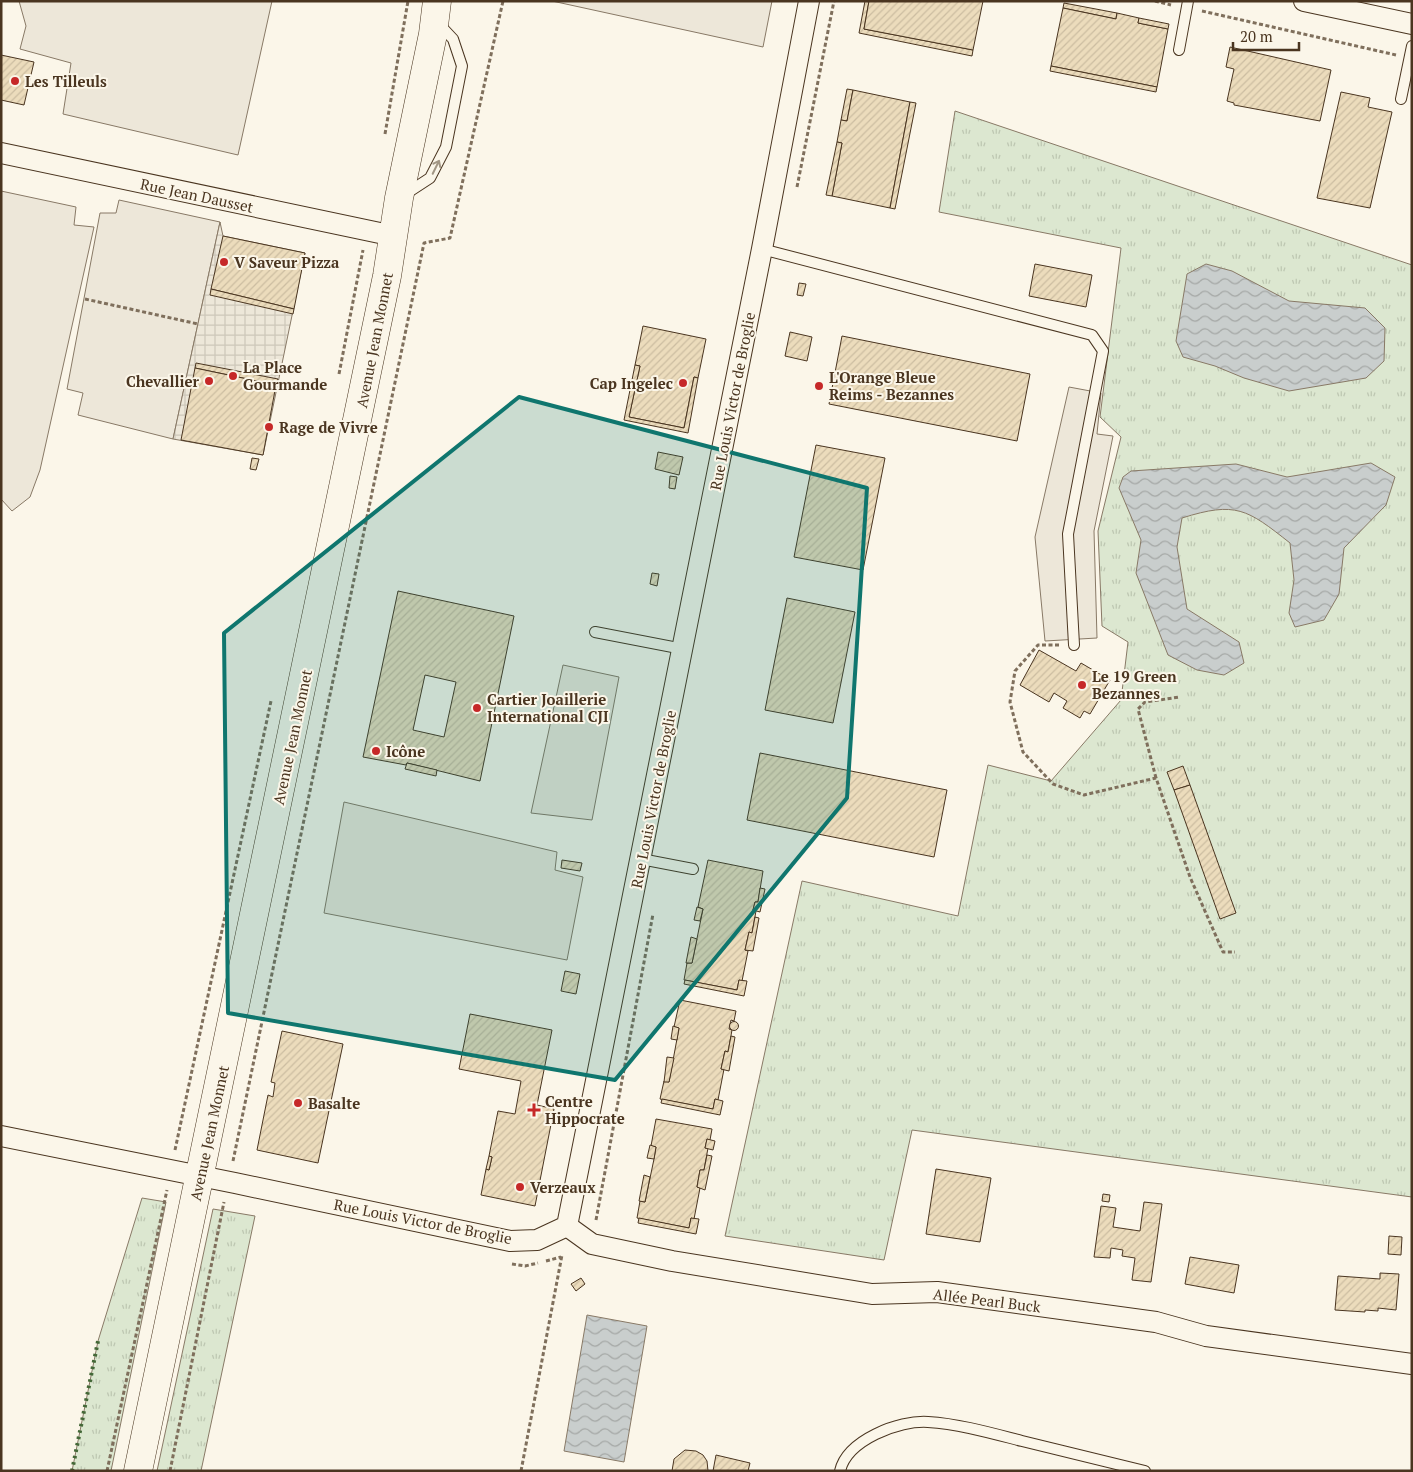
<svg xmlns="http://www.w3.org/2000/svg" width="1413" height="1472" font-family="'PT Serif',serif">
<style>
.grass{fill:url(#grass-tufts);stroke:#887966}
.parking{fill:#ede7d9;stroke:#887966}
.plaza{fill:url(#plaza-grid);stroke:#887966}
.water{fill:url(#water-waves);stroke:#887966}
.building{fill:url(#building-hatch);stroke:#4a3520;fill-rule:evenodd}
.lines{fill:none;stroke-linecap:round;stroke-linejoin:round}
.lane-casing{stroke:#4a3520;stroke-width:12}
.street-casing{stroke:#4a3520;stroke-width:22}
.secondary-casing{stroke:#4a3520;stroke-width:29}
.path{stroke:#7f6f5c;stroke-width:3;stroke-dasharray:4 2.5;stroke-linecap:butt}
.lane{stroke:#fbf6e9;stroke-width:10}
.street{stroke:#fbf6e9;stroke-width:20}
.secondary{stroke:#fbf6e9;stroke-width:28}
.hedge{stroke:#436837;stroke-width:4;stroke-dasharray:2.5 4;stroke-linecap:butt}
.oneway{stroke:#a29684}
.marked{fill:#0f766e;fill-opacity:0.2;stroke:#0f766e;stroke-width:4;stroke-linejoin:round}
.poi-dot{fill:#c62828;stroke:#fbf6e9;stroke-width:2}
.labels{text-anchor:middle;dominant-baseline:central;stroke-width:4;stroke-linejoin:round;paint-order:stroke}
.poi-label{font-size:15px;font-weight:bold;fill:#4a3520;stroke:#fbf6e9;text-anchor:start}
.street-label{font-size:15px;fill:#4a3520;stroke:#fbf6e9}
</style>
<defs>
<pattern id="grass-tufts" width="24" height="20" patternUnits="userSpaceOnUse" patternTransform="scale(1.25)"><rect width="24" height="20" fill="#dce7d0"/><path d="M3 7l-1-3M5 7V3M7 7l1-3M15 17l-1-3M17 17v-4M19 17l1-3" fill="none" stroke="#bec7b2"/></pattern>
<pattern id="plaza-grid" width="8" height="8" patternUnits="userSpaceOnUse" patternTransform="scale(1.25)"><rect width="8" height="8" fill="#ede7d9"/><path d="M0 4h8M4 0v8" fill="none" stroke="#cdc7ba"/></pattern>
<pattern id="water-waves" width="16" height="10" patternUnits="userSpaceOnUse" patternTransform="scale(1.25)"><rect width="16" height="10" fill="#c9cecd"/><path d="M0 5q4-4 8 0t8 0" fill="none" stroke="#a5a8a6"/></pattern>
<pattern id="building-hatch" width="6" height="6" patternUnits="userSpaceOnUse" patternTransform="scale(1.25)"><rect width="6" height="6" fill="#ecdcbc"/><path d="M-1 1l2-2M0 6l6-6M5 7l2-2" fill="none" stroke="#ccbda1"/></pattern>
</defs>
<rect width="100%" height="100%" fill="#fbf6e9"/>
<g class="grass">
<polygon points="955,111 1412,265 1412,1197 912,1130 884,1260 725,1236 802,881 958,916 988,765 1051,781 1121,700 1128,642 1102,626 1098,531 1121,437 1100,417 1121,248 939,212"/>
<polygon points="142,1198 166,1202 111,1471 72,1471 98,1341"/>
<polygon points="213,1209 255,1216 201,1471 157,1471"/>
</g>
<g class="parking">
<polygon points="19,1 272,1 238,155 63,114 71,63 20,49 26,26"/>
<polygon points="552,1 772,1 763,47"/>
<polygon points="1,191 76,207 74,225 94,227 40,470 30,497 12,511 1,499"/>
<polygon points="119,200 220,222 173,439 78,415 83,393 67,389 100,213 116,213"/>
<polygon points="1069,387 1101,393 1097,434 1113,436 1094,531 1097,638 1045,641 1035,537"/>
<polygon points="563,665 619,677 592,820 531,813"/>
<polygon points="344,802 557,852 555,870 583,877 567,960 324,913"/>
</g>
<polygon class="plaza" points="220,222 223,236 305,253 263,455 173,439"/>
<g class="water">
<polygon points="1206,264 1232,271 1289,301 1365,308 1385,328 1384,361 1366,378 1289,391 1244,378 1215,366 1183,357 1176,341 1187,274"/>
<path d="M1371,463L1395,477L1386,505L1344,548L1339,594L1324,620L1295,627L1289,613L1294,580L1290,543C1247,509 1236,501 1182,518L1177,547L1187,609L1239,642L1244,663L1224,675L1197,670L1168,655L1136,573L1141,540L1119,488L1123,477L1131,471L1236,464L1287,477Z"/>
<polygon points="587,1315 647,1326 624,1462 564,1451"/>
</g>
<g class="building">
<polygon points="865,1 869,1 864,29 973,50 972,56 859,33"/>
<polygon points="869,1 983,1 973,50 864,29"/>
<polygon points="1064,3 1117,13 1116,19 1063,8"/>
<polygon points="1063,8 1116,19 1117,13 1139,18 1138,23 1168,29 1157,87 1051,66"/>
<polygon points="1139,18 1169,24 1168,29 1138,23"/>
<polygon points="1230,47 1331,70 1320,121 1234,105 1234,103 1227,101 1234,69 1226,67"/>
<polygon points="1,55 34,62 24,105 1,100"/>
<polygon points="1051,66 1157,87 1156,92 1050,71"/>
<polygon points="847,89 853,90 847,121 841,120"/>
<polygon points="853,90 910,102 890,208 832,196 842,143 837,142 841,120 847,121"/>
<polygon points="1341,92 1370,98 1368,107 1392,112 1370,208 1317,198"/>
<polygon points="910,102 916,103 895,209 890,208"/>
<polygon points="837,142 842,143 832,196 826,195"/>
<polygon points="223,236 305,253 294,309 211,289"/>
<polygon points="1035,264 1092,275 1086,307 1029,296"/>
<polygon points="799,283 806,284 803,296 797,295"/>
<polygon points="211,289 294,309 293,314 210,295"/>
<polygon points="643,326 706,339 698,378 694,377 684,428 629,417 640,366 635,365"/>
<polygon points="790,332 812,337 807,361 785,356"/>
<polygon points="842,336 1030,374 1017,441 829,404"/>
<polygon points="196,363 278,379 276,385 195,368"/>
<polygon points="635,365 640,366 629,417 684,428 694,377 698,378 688,433 624,420"/>
<polygon points="195,368 276,385 263,455 181,440"/>
<polygon points="816,445 885,458 863,570 794,557"/>
<polygon points="658,452 683,457 679,475 655,469"/>
<polygon points="252,458 259,459 256,470 250,469"/>
<polygon points="670,476 677,477 675,489 669,488"/>
<polygon points="652,573 659,574 657,586 650,584"/>
<path d="M398,591L514,616L480,781L407,763L406,765L363,757ZM425,675L456,682L444,737L413,730Z"/>
<polygon points="787,598 855,612 833,723 765,710"/>
<polygon points="1039,650 1076,671 1081,663 1110,680 1090,714 1084,711 1080,718 1063,708 1067,701 1054,693 1049,702 1020,685"/>
<polygon points="760,753 947,790 934,857 747,820"/>
<polygon points="407,763 437,770 436,776 405,769"/>
<polygon points="1183,766 1190,785 1174,790 1167,772"/>
<polygon points="1190,785 1236,913 1220,919 1174,790"/>
<polygon points="562,860 582,863 580,871 561,868"/>
<polygon points="708,860 763,871 758,902 755,902 753,910 756,911 752,933 749,932 745,950 748,951 742,981 739,980 737,990 684,980 687,963 692,963 703,909 698,907"/>
<polygon points="760,888 765,889 760,912 753,910 755,902 758,902"/>
<polygon points="697,907 703,909 700,921 694,920"/>
<polygon points="755,917 759,918 753,951 745,950 749,932 752,933"/>
<polygon points="691,937 697,939 692,963 686,963"/>
<polygon points="565,971 580,974 576,994 561,991"/>
<polygon points="685,980 737,990 739,980 747,981 744,996 684,984"/>
<polygon points="680,1000 736,1011 734,1021 731,1020 729,1029 732,1030 728,1052 725,1051 721,1069 724,1069 718,1100 715,1099 713,1109 660,1099 664,1081 669,1082 679,1028 674,1027"/>
<polygon points="470,1014 552,1030 537,1105 554,1109 535,1206 481,1195 486,1169 489,1170 492,1157 489,1156 498,1111 515,1114 521,1081 459,1069"/>
<circle cx="734" cy="1026" r="4.5"/>
<polygon points="673,1026 679,1028 677,1040 671,1039"/>
<polygon points="282,1031 343,1044 318,1163 257,1150 268,1095 273,1097 275,1083 271,1082"/>
<polygon points="731,1036 735,1037 729,1071 721,1069 725,1051 728,1052"/>
<polygon points="667,1057 674,1058 669,1082 664,1082"/>
<polygon points="662,1099 713,1109 715,1099 723,1101 720,1115 661,1103"/>
<polygon points="656,1119 712,1129 710,1140 707,1139 705,1148 708,1148 704,1170 700,1170 697,1187 700,1188 694,1219 691,1218 689,1228 637,1218 640,1201 645,1202 654,1159 656,1147 651,1146"/>
<polygon points="707,1139 715,1141 713,1150 705,1148"/>
<polygon points="650,1145 656,1147 654,1159 647,1158"/>
<polygon points="707,1155 712,1156 705,1190 697,1187 700,1170 704,1170"/>
<polygon points="489,1156 492,1157 489,1170 486,1169"/>
<polygon points="936,1169 991,1178 980,1242 926,1234"/>
<polygon points="644,1175 650,1177 645,1202 639,1201"/>
<polygon points="1103,1194 1110,1195 1109,1202 1102,1201"/>
<polygon points="1144,1202 1162,1204 1151,1282 1132,1280 1135,1258 1122,1256 1123,1250 1111,1248 1110,1258 1094,1257 1101,1206 1116,1208 1113,1227 1140,1231"/>
<polygon points="639,1218 689,1228 691,1218 699,1219 696,1234 638,1223"/>
<polygon points="1389,1236 1402,1237 1401,1255 1388,1254"/>
<polygon points="1190,1257 1239,1265 1234,1293 1185,1284"/>
<polygon points="1380,1273 1399,1274 1396,1310 1378,1308 1378,1311 1365,1310 1365,1312 1335,1310 1338,1276 1380,1279"/>
<polygon points="581,1278 585,1284 576,1291 571,1284"/>
<polygon points="685,1450 696,1451 703,1455 707,1461 708,1471 672,1471 674,1459"/>
<polygon points="716,1455 750,1463 748,1471 713,1471"/>
</g>
<g class="lines">
<g class="lane-casing">
<g id="lane">
<polyline points="1179,50 1188,1"/>
<polyline points="1401,99 1412,46"/>
<polyline points="404,195 430,178 446,147 462,66 453,39 438,23"/>
<polyline points="762,249 1092,335 1103,351 1068,534 1074,645"/>
<polyline points="595,632 683,649"/>
<polyline points="641,859 693,869"/>
<path d="M840,1471C847,1440 899,1420 928,1422C960,1424 991,1433 1022,1441C1063,1451 1104,1461 1145,1471"/>
</g>
</g>
<g class="street-casing">
<g id="street">
<polyline points="1304,1 1412,24"/>
<polyline points="1,153 394,236"/>
<polyline points="1,1136 235,1183 510,1241 537,1240 567,1226 762,249 809,1"/>
<polyline points="567,1226 592,1244 672,1261 872,1294 937,1292 1156,1322 1206,1336 1412,1364"/>
</g>
</g>
<g class="secondary-casing">
<polyline id="secondary" points="138,1471 387,276 399,198 433,34 437,1"/>
</g>
<g class="path">
<polyline points="1155,1 1171,5"/>
<polyline points="1202,11 1396,55"/>
<polyline points="385,134 408,1"/>
<polyline points="797,187 834,1"/>
<polyline points="85,299 198,324"/>
<polyline points="339,374 363,250"/>
<polyline points="1059,645 1038,645 1015,671 1010,702 1023,752 1053,784 1084,795 1156,778 1190,877 1223,952 1235,952"/>
<polyline points="1156,778 1138,709 1145,702 1180,697"/>
<polyline points="175,1150 271,701"/>
<polyline points="233,1161 424,243 450,238 503,1"/>
<polyline points="596,1220 653,914"/>
<polyline points="546,1261 561,1257"/>
<polyline points="512,1264 525,1266 538,1263"/>
<polyline points="107,1471 167,1190"/>
<polyline points="170,1471 224,1202"/>
<polyline points="521,1471 562,1255"/>
</g>
<use href="#lane" class="lane"/>
<use href="#street" class="street"/>
<use href="#secondary" class="secondary"/>
<polyline class="hedge" points="72,1471 98,1341"/>
</g>
<defs><path id="oneway-shaft" d="M-6 0H5M1.5-3L5.5 0L1.5 3" fill="none" stroke-width="1.6" stroke-linecap="round" stroke-linejoin="round" transform="scale(1.25)"/></defs>
<use class="oneway" href="#oneway-shaft" transform="translate(436 167) rotate(-64)"/>
<path class="marked" d="M519,397L867,488L847,798L615,1080L228,1013L224,633Z"/>
<g class="poi-dot">
<circle cx="15" cy="81" r="5"/>
<circle cx="224" cy="262" r="5"/>
<circle cx="233" cy="376" r="5"/>
<circle cx="209" cy="381" r="5"/>
<circle cx="683" cy="383" r="5"/>
<circle cx="819" cy="386" r="5"/>
<circle cx="269" cy="427" r="5"/>
<circle cx="1082" cy="685" r="5"/>
<circle cx="477" cy="708" r="5"/>
<circle cx="376" cy="751" r="5"/>
<circle cx="298" cy="1103" r="5"/>
<path d="M531.5 1102.5h5v5h5v5h-5v5h-5v-5h-5v-5h5z"/>
<circle cx="520" cy="1187" r="5"/>
</g>
<g class="labels">
<g class="poi-label">
<text x="25" y="81">Les Tilleuls</text>
<text x="234" y="262">V Saveur Pizza</text>
<text x="243" y="367">La Place<tspan x="243" dy="17">Gourmande</tspan></text>
<text x="829" y="377">L'Orange Bleue<tspan x="829" dy="17">Reims - Bezannes</tspan></text>
<text x="199" y="381" text-anchor="end">Chevallier</text>
<text x="673" y="383" text-anchor="end">Cap Ingelec</text>
<text x="279" y="427">Rage de Vivre</text>
<text x="1092" y="676">Le 19 Green<tspan x="1092" dy="17">Bezannes</tspan></text>
<text x="487" y="699">Cartier Joaillerie<tspan x="487" dy="17">International CJI</tspan></text>
<text x="386" y="751">Icône</text>
<text x="545" y="1101">Centre<tspan x="545" dy="17">Hippocrate</tspan></text>
<text x="308" y="1103">Basalte</text>
<text x="530" y="1187">Verzeaux</text>
</g>
<g class="street-label">
<text transform="translate(197 195) rotate(12)">Rue Jean Dausset</text>
<text transform="translate(374 340) rotate(-79)">Avenue Jean Monnet</text>
<text transform="translate(732 401) rotate(-79)">Rue Louis Victor de Broglie</text>
<text transform="translate(292 737) rotate(-78)">Avenue Jean Monnet</text>
<text transform="translate(653 799) rotate(-79)">Rue Louis Victor de Broglie</text>
<text transform="translate(209 1133) rotate(-78)">Avenue Jean Monnet</text>
<text transform="translate(423 1221) rotate(11)">Rue Louis Victor de Broglie</text>
<text transform="translate(987 1300) rotate(7)">Allée Pearl Buck</text>
</g>
</g>
<rect width="1413" height="1472" fill="none" stroke="#4a3520" stroke-width="5"/>
<path d="M1233 42v8h66v-8" fill="none" stroke="#4a3520" stroke-width="2.5"/>
<text x="1240" y="42" font-size="15" fill="#4a3520" stroke="#fbf6e9" stroke-width="4" paint-order="stroke">20 m</text>
</svg>
